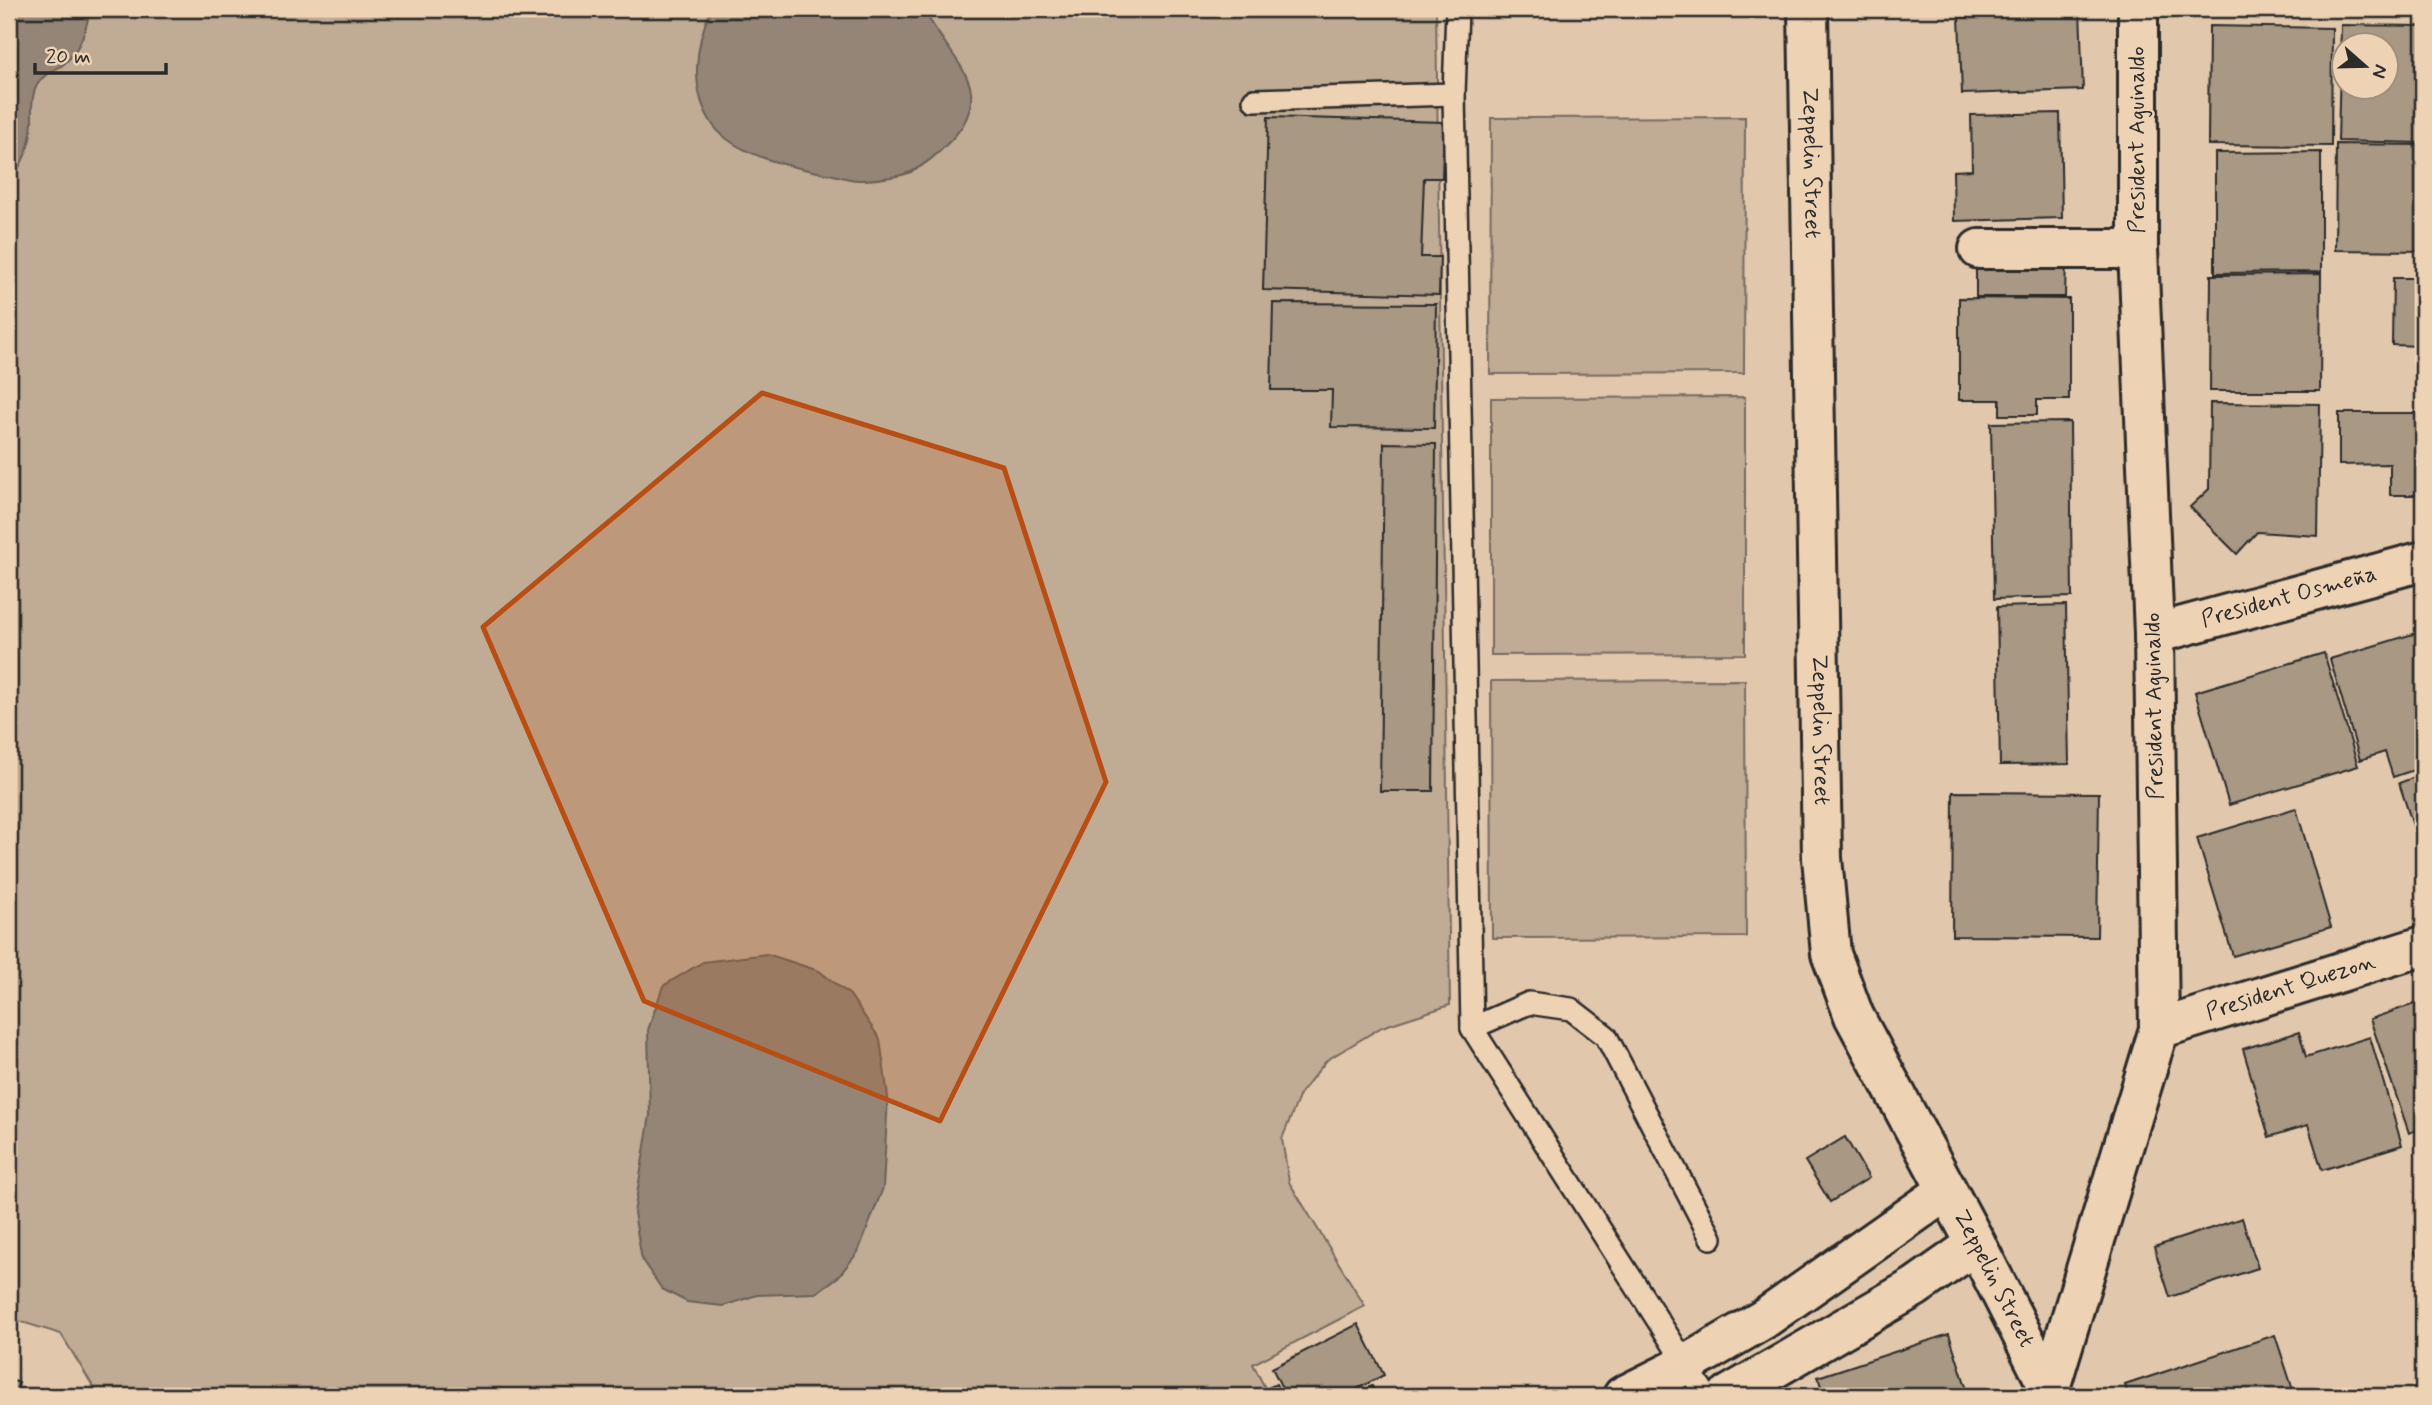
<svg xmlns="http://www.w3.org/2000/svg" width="2432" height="1405" font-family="Mynerve,sans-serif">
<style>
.green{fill:#c0ab94;stroke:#766b60;stroke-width:2}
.water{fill:#948576;stroke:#6a6158;stroke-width:2}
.building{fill:#a89884;stroke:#2b2b2b;stroke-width:2;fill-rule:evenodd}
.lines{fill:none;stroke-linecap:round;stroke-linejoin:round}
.lane-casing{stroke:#2b2b2b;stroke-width:26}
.street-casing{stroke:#2b2b2b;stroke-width:44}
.lane{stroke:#edd2b4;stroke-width:21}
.street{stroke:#edd2b4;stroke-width:38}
.marked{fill:#b94e14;fill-opacity:0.2;stroke:#b94e14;stroke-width:5;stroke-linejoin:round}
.labels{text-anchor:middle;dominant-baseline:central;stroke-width:5;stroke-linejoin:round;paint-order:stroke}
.street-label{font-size:23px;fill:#2b2b2b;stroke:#edd2b4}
</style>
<rect width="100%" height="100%" fill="#e1c8ac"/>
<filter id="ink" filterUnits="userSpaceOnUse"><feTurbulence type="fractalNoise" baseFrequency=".0143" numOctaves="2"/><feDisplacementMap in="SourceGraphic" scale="14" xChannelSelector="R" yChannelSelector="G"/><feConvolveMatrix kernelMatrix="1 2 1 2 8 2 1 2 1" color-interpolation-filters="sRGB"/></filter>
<g filter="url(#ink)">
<g class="green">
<polygon points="9,9 1436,9 1450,1005 1382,1027 1327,1060 1301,1092 1282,1139 1289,1182 1365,1306 1253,1364 1269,1396 99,1396 61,1334 9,1318"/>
<polygon points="1745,117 1744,373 1490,374 1491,118"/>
<polygon points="1745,397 1745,654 1491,655 1491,398"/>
<polygon points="1745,680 1746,937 1492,938 1491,681"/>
</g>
<g class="water">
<path d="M9,9H90C87,27 80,49 66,62C56,72 47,69 37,85C31,96 32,110 32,122C31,145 24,164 9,181Z"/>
<path d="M711,9H924C935,35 967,65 971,91C973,109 964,126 952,139C940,152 927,164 911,172C899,177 878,179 864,180C854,181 843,177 833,175C797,168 736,157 713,125C689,90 695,46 711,9Z"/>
<polygon points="767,954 819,971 850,995 880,1039 888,1097 883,1188 858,1252 838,1277 816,1293 757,1295 723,1306 687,1302 662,1289 642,1260 634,1213 650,1115 648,1030 663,986 703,962"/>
</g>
<g class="building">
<polygon points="2039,9 2080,9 2083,90 1962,94 1959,17 2039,14"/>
<path d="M2341,25L2423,26V143L2338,141ZM2344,46H2386V88H2344Z"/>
<polygon points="2209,26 2332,28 2331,146 2208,145"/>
<polygon points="2060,113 2062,218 1954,221 1953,171 1972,170 1971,115"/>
<polygon points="1268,117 1444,122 1442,178 1424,178 1421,257 1440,257 1439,295 1263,290"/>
<polygon points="2336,144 2423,145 2423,251 2335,250"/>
<polygon points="2321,152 2321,272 2215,273 2215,153"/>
<polygon points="1976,256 2066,257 2065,297 1976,297"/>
<polygon points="2321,274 2320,391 2210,391 2211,275"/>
<polygon points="2393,278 2423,278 2423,346 2392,345"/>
<polygon points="1959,298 2069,299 2069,400 2037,400 2037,415 2000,415 2000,400 1959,400"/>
<polygon points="1273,303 1436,304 1434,428 1331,427 1332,390 1271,390"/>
<polygon points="2210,403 2320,404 2318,536 2257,532 2237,554 2190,507 2209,489"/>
<polygon points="2339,413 2423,413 2423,495 2390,495 2390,464 2339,465"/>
<polygon points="2070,422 2072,597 1994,599 1991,423"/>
<polygon points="1384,443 1436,444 1433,791 1380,791"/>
<polygon points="2066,605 2069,764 2000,765 1997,607"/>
<polygon points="2423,631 2423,767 2393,777 2385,752 2360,760 2330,659"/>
<polygon points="2324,653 2358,766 2229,805 2195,692"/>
<polygon points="2423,774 2423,856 2399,783"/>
<polygon points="1953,792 2099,793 2097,937 1952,936"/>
<polygon points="2296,808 2331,927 2233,956 2197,838"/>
<polygon points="2423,1001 2423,1128 2409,1133 2370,1019"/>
<polygon points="2299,1032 2306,1057 2370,1037 2402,1145 2322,1170 2308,1125 2269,1137 2243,1049"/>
<polygon points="1845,1137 1869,1178 1830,1202 1805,1161"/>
<polygon points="2242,1218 2258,1268 2170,1297 2154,1247"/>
<polygon points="2423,1245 2423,1269 2414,1249"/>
<polygon points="1358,1324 1384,1375 1343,1396 1286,1396 1272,1368"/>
<polygon points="1949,1334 1969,1396 1824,1396 1818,1377"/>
<polygon points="2275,1335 2295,1396 2128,1396 2125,1385"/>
<polygon points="9,1379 19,1383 13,1396 9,1396"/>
<polygon points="1276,1384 1282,1396 1256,1396 1255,1394"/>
<polygon points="1372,1386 1377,1396 1351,1396"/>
</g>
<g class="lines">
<g class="lane-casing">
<g id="lane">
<polyline points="1457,9 1454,94 1472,1028 1706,1396"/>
<polyline points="1254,100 1454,94"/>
<polyline points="1472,1028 1529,1003 1571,1009 1606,1036 1711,1238"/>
</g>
</g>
<g class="street-casing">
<g id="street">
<path id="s1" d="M1808,9L1822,858L1831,954L1854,1016L1976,1244L2053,1396"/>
<polyline points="1979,249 2138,249"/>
<path id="s2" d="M2154,634L2423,561"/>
<path id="s3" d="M2159,1029L2423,946"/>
<polyline points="2050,1388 2159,1029 2154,634 2138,249 2138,9"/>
<polyline points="1623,1396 1685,1365 1764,1319 1946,1191"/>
<polyline points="1727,1396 1915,1287 1976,1244"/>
</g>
</g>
<use href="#lane" class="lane"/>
<use href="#street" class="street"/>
</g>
</g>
<path class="marked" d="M762,393L1004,468L1106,782L940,1121L644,1001L483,627Z"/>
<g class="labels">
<g class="street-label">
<text transform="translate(2138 140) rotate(-90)">President Aguinaldo</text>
<text stroke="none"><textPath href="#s1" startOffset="154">Zeppelin Street</textPath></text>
<text stroke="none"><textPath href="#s2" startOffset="140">President Osmeña</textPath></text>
<text transform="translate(2155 706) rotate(-91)">President Aguinaldo</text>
<text stroke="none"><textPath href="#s1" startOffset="721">Zeppelin Street</textPath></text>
<text stroke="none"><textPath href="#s3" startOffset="138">President Quezon</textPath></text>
<text stroke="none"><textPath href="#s1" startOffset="1309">Zeppelin Street</textPath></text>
</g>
</g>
<rect width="2432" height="1405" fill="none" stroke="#edd2b4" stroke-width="35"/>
<rect x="18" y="18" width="2397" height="1370" fill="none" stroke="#2b2b2b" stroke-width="2.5" filter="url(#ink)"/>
<g transform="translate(2365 66) rotate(110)"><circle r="33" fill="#edd2b4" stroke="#9f8f7d" stroke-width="2"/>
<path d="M0-5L12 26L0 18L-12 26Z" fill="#2b2b2b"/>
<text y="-10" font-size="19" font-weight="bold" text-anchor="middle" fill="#2b2b2b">N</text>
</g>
<path d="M35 63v10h131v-10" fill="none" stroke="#2b2b2b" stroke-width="3.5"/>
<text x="46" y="63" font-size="21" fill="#2b2b2b" stroke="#edd2b4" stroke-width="5" paint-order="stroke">20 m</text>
</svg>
